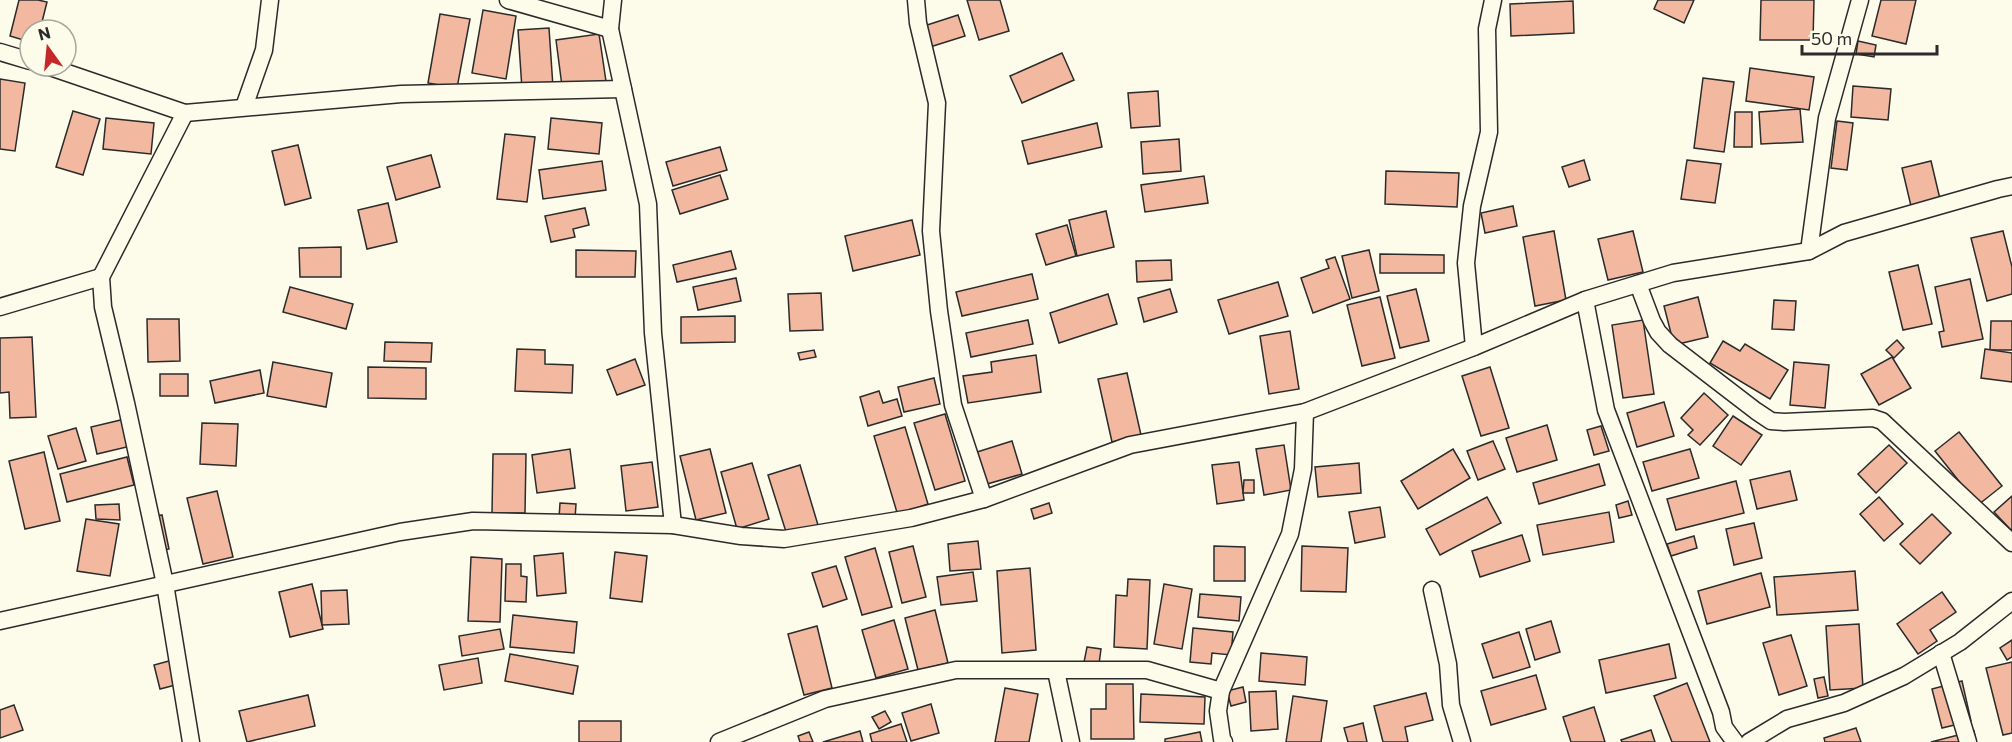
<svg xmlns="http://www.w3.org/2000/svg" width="2012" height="742" font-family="Commissioner,sans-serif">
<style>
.building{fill:#f2b8a0;stroke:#2b2b2b;stroke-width:1.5}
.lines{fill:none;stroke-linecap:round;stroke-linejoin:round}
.minor-casing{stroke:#2b2b2b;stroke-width:19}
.minor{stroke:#fdfbea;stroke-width:16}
</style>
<rect width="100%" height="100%" fill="#fdfbea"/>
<g class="building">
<polygon points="19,0 38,0 47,2 40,30 30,30 30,42 10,36"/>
<polygon points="967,0 1000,0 1009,31 979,40"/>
<polygon points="1658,0 1694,0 1684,23 1654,9"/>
<polygon points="1761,0 1814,0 1813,40 1760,40"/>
<polygon points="1881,0 1916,0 1906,44 1872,36"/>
<polygon points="1573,1 1574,33 1511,36 1510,4"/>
<polygon points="483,10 516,16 506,79 472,73"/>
<polygon points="440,14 470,19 457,88 428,83"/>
<polygon points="958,15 965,36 930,47 924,26"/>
<polygon points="549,28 553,87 522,89 518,30"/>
<polygon points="599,34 607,88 563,94 556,40"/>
<polygon points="1858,41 1876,45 1874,57 1856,54"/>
<polygon points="1062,53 1074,80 1022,103 1010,76"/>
<polygon points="1750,68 1814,77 1809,110 1746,101"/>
<polygon points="1703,78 1734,82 1724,152 1694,148"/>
<polygon points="0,79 25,83 15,151 0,149"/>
<polygon points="1853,86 1891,89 1888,120 1851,117"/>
<polygon points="1158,91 1160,126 1131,128 1128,93"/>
<polygon points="1800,109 1803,142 1761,144 1759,112"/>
<polygon points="73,111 100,119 83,175 56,167"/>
<polygon points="1735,112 1752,112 1752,147 1734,147"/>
<polygon points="106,118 154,123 151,154 103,149"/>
<polygon points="551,118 602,123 599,154 548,149"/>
<polygon points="1837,121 1853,123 1847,170 1831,168"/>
<polygon points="1097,123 1102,147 1028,164 1022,141"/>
<polygon points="505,134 535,137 527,202 497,199"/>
<polygon points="1179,139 1181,171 1143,174 1141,142"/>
<polygon points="298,145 311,198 285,205 272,151"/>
<polygon points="720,147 727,170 673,186 666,162"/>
<polygon points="431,155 440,187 396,200 387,167"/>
<polygon points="1584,160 1590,180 1569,187 1562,167"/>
<polygon points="1687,160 1721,164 1715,203 1681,199"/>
<polygon points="602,161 606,190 543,199 539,170"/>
<polygon points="1931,161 1940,199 1911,206 1902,168"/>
<polygon points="1386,171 1459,173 1457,207 1385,204"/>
<polygon points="720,175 728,199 680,214 672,190"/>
<polygon points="1204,176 1208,203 1145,212 1141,185"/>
<polygon points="388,203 397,242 367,249 358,210"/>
<polygon points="1513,206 1517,226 1485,233 1481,213"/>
<polygon points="585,208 589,225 573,229 575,237 551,242 545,216"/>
<polygon points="1106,211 1114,247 1077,256 1069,220"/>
<polygon points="912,220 920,255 853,271 845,236"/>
<polygon points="1067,225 1076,256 1046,265 1036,234"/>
<polygon points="1554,231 1566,300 1535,306 1523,237"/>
<polygon points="1633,231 1643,272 1608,280 1598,239"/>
<polygon points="2003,231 2012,267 2012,294 1987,301 1971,238"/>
<polygon points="341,247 341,277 300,277 299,248"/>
<polygon points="576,250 636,251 635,277 576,277"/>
<polygon points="1369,250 1379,291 1352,298 1342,256"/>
<polygon points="731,251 736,269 677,282 673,265"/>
<polygon points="1380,254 1444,255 1444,273 1380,273"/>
<polygon points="1335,257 1350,299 1313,313 1301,278 1329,268 1326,260"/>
<polygon points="1171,260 1172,280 1137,282 1136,261"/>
<polygon points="1918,265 1932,324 1903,330 1889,272"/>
<polygon points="1032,274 1038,299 962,316 956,292"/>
<polygon points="736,278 741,301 698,310 693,287"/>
<polygon points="1970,279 1983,339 1942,347 1939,332 1944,331 1935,287"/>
<polygon points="1278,282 1288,316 1229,334 1218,300"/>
<polygon points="290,287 353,304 346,329 283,312"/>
<polygon points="1170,289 1177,312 1144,322 1138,298"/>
<polygon points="1416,289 1429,341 1400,348 1387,296"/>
<polygon points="821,293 823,330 790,331 788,294"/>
<polygon points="1108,294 1117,324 1059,343 1050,313"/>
<polygon points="1380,297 1395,358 1362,366 1347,305"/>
<polygon points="1698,297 1708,337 1674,345 1664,306"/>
<polygon points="1774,300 1796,301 1794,330 1772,329"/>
<polygon points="735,316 735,342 681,343 681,317"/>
<polygon points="147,319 179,319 180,361 148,362"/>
<polygon points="1028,320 1033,344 971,357 966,333"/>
<polygon points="1643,320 1654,394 1623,398 1612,325"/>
<polygon points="1991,321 2012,321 2012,350 1990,350"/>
<polygon points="1290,331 1299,389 1269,394 1260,336"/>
<polygon points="32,337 36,417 10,418 9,392 0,393 0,338"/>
<polygon points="1897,340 1904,348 1894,358 1886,350"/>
<polygon points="1723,341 1740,351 1745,344 1788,370 1770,399 1710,363"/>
<polygon points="385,342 432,343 431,362 384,361"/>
<polygon points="517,349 545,350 545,364 573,365 572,393 515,391"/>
<polygon points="1985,349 2012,353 2012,382 1981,378"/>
<polygon points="814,350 816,357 800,360 798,353"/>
<polygon points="1036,355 1041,392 968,403 963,376 992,372 991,362"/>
<polygon points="1892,357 1911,388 1879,405 1861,374"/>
<polygon points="635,359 645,385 617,395 607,370"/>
<polygon points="273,362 332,373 326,407 267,396"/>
<polygon points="1794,362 1829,365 1825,408 1790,405"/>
<polygon points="368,367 426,368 426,399 368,398"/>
<polygon points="1490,367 1509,428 1481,436 1462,376"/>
<polygon points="260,370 264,393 215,403 210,381"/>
<polygon points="1127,373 1141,435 1112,442 1098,379"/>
<rect x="160" y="374" width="28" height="22"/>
<polygon points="934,378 940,404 904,412 898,387"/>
<polygon points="879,391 883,403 897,399 902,416 868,426 860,397"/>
<polygon points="1704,393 1728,415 1700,445 1688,435 1693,430 1681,418"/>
<polygon points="1664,402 1674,436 1637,447 1627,413"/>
<polygon points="945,414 965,481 935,490 914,423"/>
<polygon points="1733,416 1762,435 1741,465 1713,446"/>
<polygon points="125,419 131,446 97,454 91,427"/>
<polygon points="202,423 238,424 236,466 200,464"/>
<polygon points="1547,425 1557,460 1517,472 1506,438"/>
<polygon points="1601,426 1609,451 1594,455 1587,430"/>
<polygon points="905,427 928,504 914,509 899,519 874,436"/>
<polygon points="76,428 86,461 58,469 48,436"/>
<polygon points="1959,432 2002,486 1978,505 1935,451"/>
<polygon points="1012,441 1022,474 987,484 977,452"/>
<polygon points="1493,441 1505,469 1478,480 1467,451"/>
<polygon points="1284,445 1291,490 1264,495 1256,449"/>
<polygon points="1889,445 1907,463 1876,493 1858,474"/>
<polygon points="570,449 575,488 537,493 532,455"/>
<polygon points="710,449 726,513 696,520 680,456"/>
<polygon points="1453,449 1470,478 1418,509 1401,481"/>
<polygon points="1690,449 1699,478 1652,491 1643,462"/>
<polygon points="44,452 60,521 25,529 9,461"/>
<polygon points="493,454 526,454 525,513 492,513"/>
<polygon points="127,457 134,485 67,502 60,474"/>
<polygon points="652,462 658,507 626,511 621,466"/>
<polygon points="1239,462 1244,500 1217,504 1212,465"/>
<polygon points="752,463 769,519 737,529 721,472"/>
<polygon points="1359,463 1361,493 1318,497 1315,467"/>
<polygon points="1599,464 1605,485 1539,504 1533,483"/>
<polygon points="800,465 818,525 787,535 768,475"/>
<polygon points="1790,471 1797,500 1757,509 1750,480"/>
<polygon points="1244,480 1254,480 1254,493 1243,493"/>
<polygon points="1736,481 1744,513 1676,530 1667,499"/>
<polygon points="217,491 233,557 203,564 187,498"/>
<polygon points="2012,496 2012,529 2011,530 1994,512"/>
<polygon points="1487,497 1501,523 1440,555 1426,529"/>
<polygon points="1879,497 1903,524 1884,541 1860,514"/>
<polygon points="1628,501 1632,515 1619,518 1616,505"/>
<polygon points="560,503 576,504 575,519 559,518"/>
<polygon points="1049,503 1052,513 1034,519 1031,509"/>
<polygon points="119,504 120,520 96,519 95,505"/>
<polygon points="1380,507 1385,537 1355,543 1349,512"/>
<polygon points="1609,512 1614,542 1543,555 1537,525"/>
<polygon points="1932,514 1951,533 1920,564 1900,544"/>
<polygon points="162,515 169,549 154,552 147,518"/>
<polygon points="86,519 119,524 110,576 77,571"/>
<polygon points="1754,523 1762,558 1734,565 1726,529"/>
<polygon points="1522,535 1530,561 1480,577 1472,551"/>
<polygon points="1694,536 1697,548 1671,556 1667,544"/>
<polygon points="978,541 981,569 950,571 948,544"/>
<polygon points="913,546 926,597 902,603 889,552"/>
<polygon points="1214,546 1245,547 1245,581 1214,581"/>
<polygon points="1302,546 1348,548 1346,592 1301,591"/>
<polygon points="875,548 892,607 862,615 845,557"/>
<polygon points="615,552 647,556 642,602 610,598"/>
<polygon points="563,553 566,593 537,596 534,556"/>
<polygon points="471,557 502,559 500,622 468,621"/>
<polygon points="506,564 521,564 521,576 527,577 526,602 505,601"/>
<polygon points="836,566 847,599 823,607 812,573"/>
<polygon points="1030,568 1036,650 1002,653 997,571"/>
<polygon points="1855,571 1858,610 1777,615 1774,577"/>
<polygon points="973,572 977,601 941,605 937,577"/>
<polygon points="1761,573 1770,607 1707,624 1698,591"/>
<polygon points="1128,579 1150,580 1147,649 1114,647 1116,595 1127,596"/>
<polygon points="312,584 323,629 290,637 279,592"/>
<polygon points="1164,584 1192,589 1182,649 1154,644"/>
<polygon points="347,590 349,624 322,625 321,591"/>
<polygon points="1942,592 1956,612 1930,630 1937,641 1918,654 1897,624"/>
<polygon points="1200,594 1241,597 1239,621 1198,617"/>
<polygon points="935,610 948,663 918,670 905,618"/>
<polygon points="513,615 577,622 574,653 510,647"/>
<polygon points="894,620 908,669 876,678 862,630"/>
<polygon points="1551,621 1560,652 1535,660 1526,629"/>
<polygon points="1859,624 1863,688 1830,690 1826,626"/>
<polygon points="817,626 832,688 804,695 788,634"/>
<polygon points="1193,628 1233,632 1231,655 1212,653 1211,664 1190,662"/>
<polygon points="500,629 504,649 462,656 459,636"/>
<polygon points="1519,632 1530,667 1493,678 1482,644"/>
<polygon points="1791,635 1807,686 1779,695 1763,643"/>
<polygon points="2012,640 2012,657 2007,660 2000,648"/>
<polygon points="1669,644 1676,678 1606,693 1599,660"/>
<polygon points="1087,647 1101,649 1099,664 1084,662"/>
<polygon points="1261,653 1307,657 1305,685 1259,681"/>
<polygon points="510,654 578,666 573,694 505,681"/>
<polygon points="180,658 187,682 160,689 154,665"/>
<polygon points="478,658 482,683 444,690 439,665"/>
<polygon points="2012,662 2012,733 2003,735 1986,668"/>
<polygon points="1536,675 1546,709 1491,725 1481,691"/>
<polygon points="1824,677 1828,696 1818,698 1814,679"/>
<polygon points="1962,681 1971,721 1942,728 1932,689"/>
<polygon points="1687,683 1710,742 1672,742 1654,696"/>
<polygon points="1106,684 1133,684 1134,739 1091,739 1091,709 1106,709"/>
<polygon points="1243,687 1246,702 1231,706 1227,691"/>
<polygon points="1005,688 1038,694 1029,742 995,742"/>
<polygon points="1276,691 1278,729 1251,731 1249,692"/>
<polygon points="1426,693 1433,720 1405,727 1408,742 1383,742 1374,706"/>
<polygon points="1141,694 1205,697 1204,724 1140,722"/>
<polygon points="308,695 315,726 247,742 239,711"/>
<polygon points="1293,696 1327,701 1321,742 1286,742"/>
<polygon points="931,704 939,733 911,741 902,713"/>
<polygon points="14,705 23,730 0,738 0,710"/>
<polygon points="1594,707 1605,742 1571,742 1563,717"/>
<polygon points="885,711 891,722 879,729 872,717"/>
<rect x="579" y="721" width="42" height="21"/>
<polygon points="1363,723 1367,742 1348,742 1344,728"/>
<polygon points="901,724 907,742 872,742 870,734"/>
<polygon points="1856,728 1861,742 1825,742 1824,738"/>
<polygon points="1651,730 1655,742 1622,742 1621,740"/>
<polygon points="860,731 863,742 823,742"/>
<polygon points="1974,731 1976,742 1931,742"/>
<polygon points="809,732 813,742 800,742 798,736"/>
<polygon points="1200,732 1202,742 1165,742 1165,739"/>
</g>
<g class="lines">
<g class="minor-casing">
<g id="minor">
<polyline points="508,0 610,29"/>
<polyline points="613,0 610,29 648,204 653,333 673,525"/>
<polyline points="916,0 918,23 937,103 931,231 939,311 953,405 984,499"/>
<polyline points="0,52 30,61"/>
<polyline points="47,66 185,113 401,94 623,89"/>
<polyline points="244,107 264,50 270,0"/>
<polyline points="185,113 101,277 103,307 126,403 165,584 191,742"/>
<polyline points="1809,251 1827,118 1860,0"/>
<polyline points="1638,284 1652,321 1658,332 1670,345 1756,411 1771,421 1784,422 1873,418 1882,421 2012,543"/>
<polyline points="1585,300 1606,410 1721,712 1724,727 1735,742"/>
<polyline points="0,307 101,277"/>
<polyline points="1474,347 1466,263 1472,206 1489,132 1487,29 1493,0"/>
<polyline points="1432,590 1448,664 1451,705 1462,742"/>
<polyline points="0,621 400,532 473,521 673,525 741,536 784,539 911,518 984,499 1130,445 1305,412 1474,347 1585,300 1673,273 1809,251 1844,233 1998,189 2012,186"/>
<polyline points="1941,653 1968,742"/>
<polyline points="1056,671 1071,742"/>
<polyline points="719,742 825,699 956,670 1147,670 1221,691"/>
<polyline points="1224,742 1222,739 1218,711 1221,691 1290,534 1303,469 1305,412"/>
<polyline points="1749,742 1787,719 1844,703 1904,676 1960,642 2012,601"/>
</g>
</g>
<use href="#minor" class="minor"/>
</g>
<g transform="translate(48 48) rotate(345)"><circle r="28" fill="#fdfbea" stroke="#a9a89e" stroke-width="1.5"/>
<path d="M0-4.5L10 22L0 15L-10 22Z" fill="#c62828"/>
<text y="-9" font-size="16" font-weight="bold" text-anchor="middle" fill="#2b2b2b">N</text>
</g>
<path d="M1802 45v9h135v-9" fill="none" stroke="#2b2b2b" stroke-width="3"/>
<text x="1811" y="45" font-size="18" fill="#2b2b2b" stroke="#fdfbea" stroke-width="4.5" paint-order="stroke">50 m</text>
</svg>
